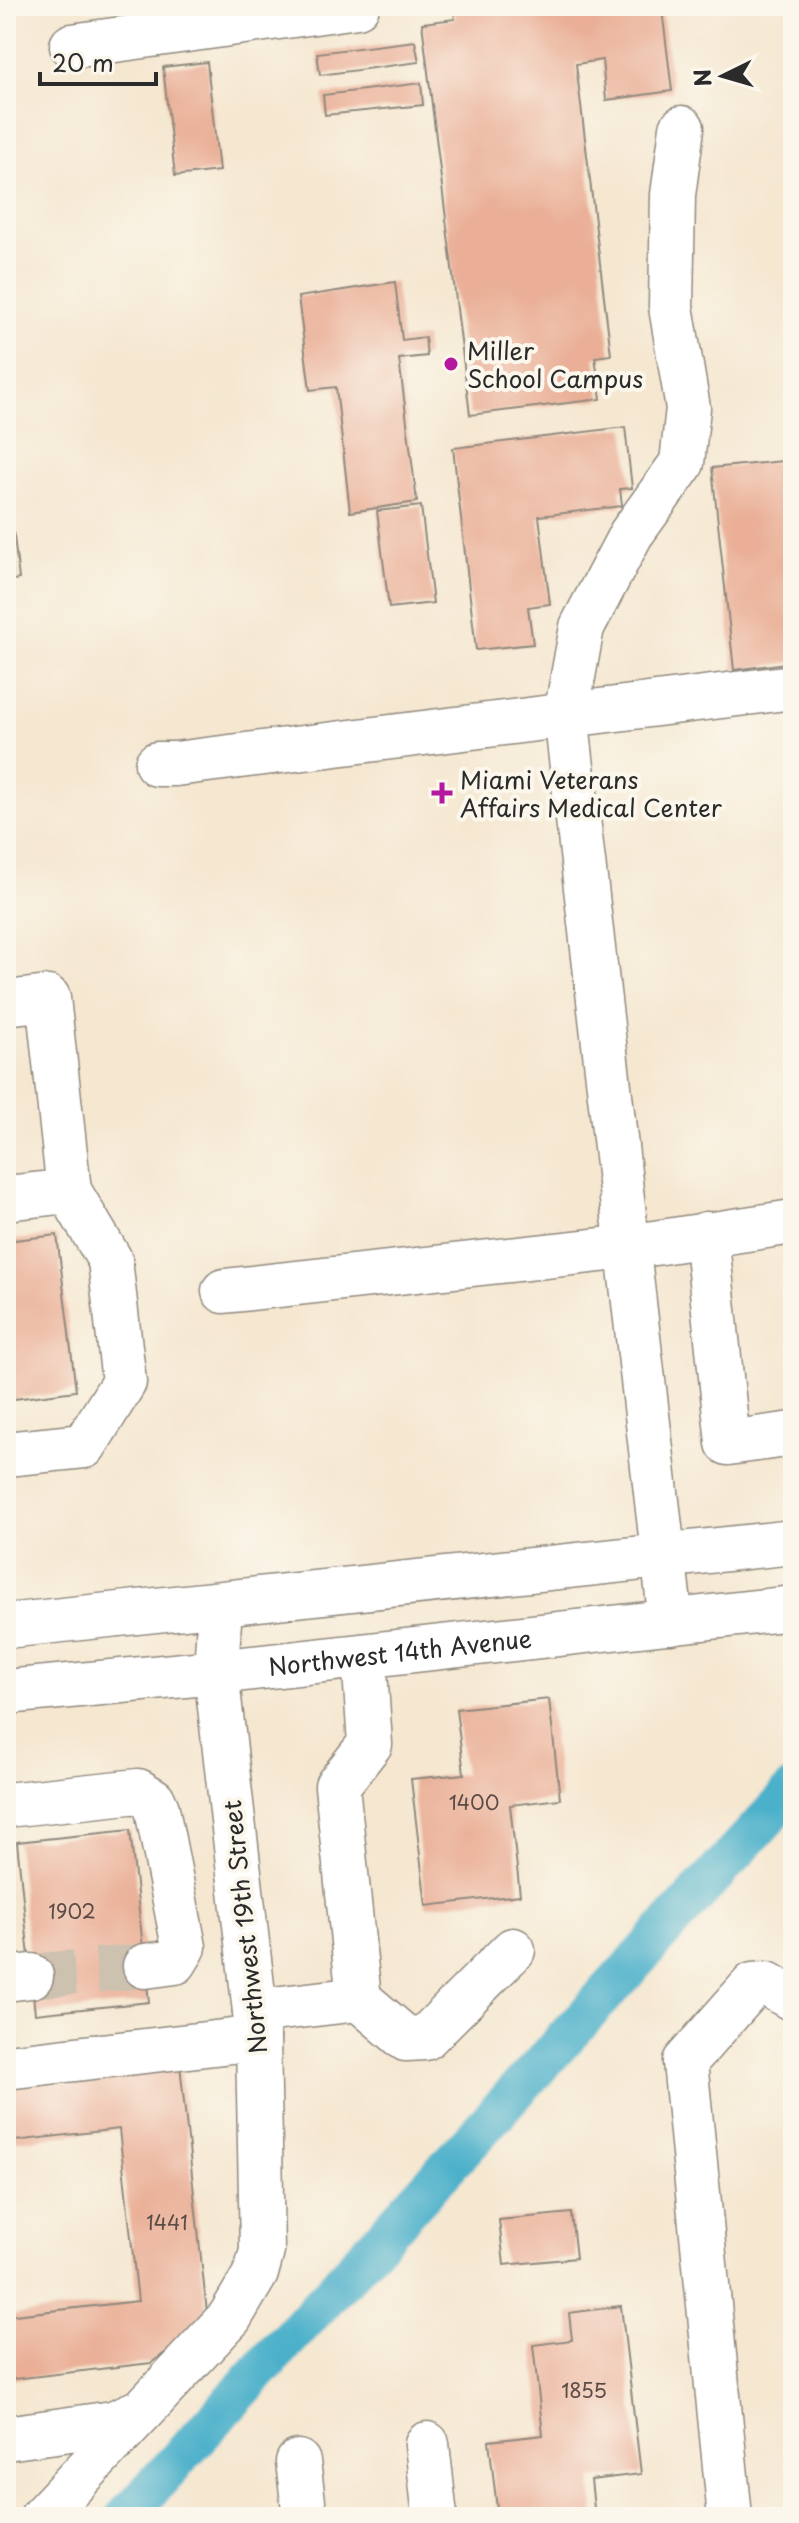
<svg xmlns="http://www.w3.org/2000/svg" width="799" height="2523" font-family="'Playpen Sans',sans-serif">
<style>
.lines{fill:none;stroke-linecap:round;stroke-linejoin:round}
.canal{stroke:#4bb0ca;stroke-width:40}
.building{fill:#eaaf96}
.minor-tunnel{stroke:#cdc1af;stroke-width:44;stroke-dasharray:44 22;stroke-linecap:butt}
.minor-casing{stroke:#90897e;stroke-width:47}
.minor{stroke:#fff;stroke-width:44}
.poi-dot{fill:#b5179e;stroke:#fbf7ec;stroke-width:3}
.labels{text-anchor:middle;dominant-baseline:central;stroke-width:8;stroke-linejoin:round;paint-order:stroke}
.number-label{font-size:20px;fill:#5b4c46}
.poi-label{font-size:24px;fill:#2b2b2b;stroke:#fbf7ec;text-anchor:start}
.street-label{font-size:24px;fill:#2b2b2b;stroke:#fbf7ec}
</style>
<rect width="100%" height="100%" fill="#fbf7ec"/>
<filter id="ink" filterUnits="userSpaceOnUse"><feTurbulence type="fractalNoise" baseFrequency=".0125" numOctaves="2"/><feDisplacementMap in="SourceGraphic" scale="16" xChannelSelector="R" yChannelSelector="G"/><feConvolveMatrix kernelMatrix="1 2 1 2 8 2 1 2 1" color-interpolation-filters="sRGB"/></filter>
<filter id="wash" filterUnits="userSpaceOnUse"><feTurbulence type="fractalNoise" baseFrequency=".006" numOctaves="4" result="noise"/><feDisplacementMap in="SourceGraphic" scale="32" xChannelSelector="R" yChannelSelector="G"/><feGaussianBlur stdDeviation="1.8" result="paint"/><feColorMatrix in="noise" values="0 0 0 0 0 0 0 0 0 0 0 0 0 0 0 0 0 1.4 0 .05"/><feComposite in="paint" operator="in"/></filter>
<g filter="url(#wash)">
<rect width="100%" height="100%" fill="#f5e7d0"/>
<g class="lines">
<polyline class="canal" points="125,2517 793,1790"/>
</g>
<g id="blocks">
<g class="building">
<polygon points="453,6 673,6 673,8 662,9 672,91 606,100 602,60 576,64 611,355 595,357 601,399 470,415 422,23 455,19"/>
<polygon points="415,41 419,62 320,75 317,53"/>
<polygon points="207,62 219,171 175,176 163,67"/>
<polygon points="421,83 423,105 325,115 323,95"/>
<polygon points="395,282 402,340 425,337 427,356 399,359 417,502 350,512 336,387 310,390 298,297"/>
<polygon points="625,427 632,488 620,489 622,506 539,516 550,604 528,607 533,644 476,650 453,448"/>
<polygon points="793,460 793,662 734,670 712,468"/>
<polygon points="6,485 8,485 19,579 6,581"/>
<polygon points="421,506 433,603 389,608 377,511"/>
<polygon points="57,1235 76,1391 6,1400 6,1241"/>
<polygon points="549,1699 560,1799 510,1805 520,1895 426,1906 411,1779 464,1774 456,1709"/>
<polygon points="130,1830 149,2002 35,2014 17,1842"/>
<polygon points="179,2056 208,2322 151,2363 6,2380 6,2316 138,2301 119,2129 6,2142 6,2078"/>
<polygon points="571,2213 576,2258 504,2265 499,2220"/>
<polygon points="621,2306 641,2474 591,2480 595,2517 498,2517 489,2441 543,2435 533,2345 572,2340 569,2313"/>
</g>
</g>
</g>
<g filter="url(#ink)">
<use href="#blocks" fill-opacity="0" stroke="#90897e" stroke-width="2"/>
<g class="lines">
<polyline class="minor-tunnel" points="31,1976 145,1966"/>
<g class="minor-casing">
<g id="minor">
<polyline points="72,46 357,6"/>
<polyline points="157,764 175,764 793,687"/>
<polyline points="6,1003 48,998 69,1191 6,1198"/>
<polyline points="706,1234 728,1443 793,1434"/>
<polyline points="224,1291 628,1247 793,1222"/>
<polyline points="6,1454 84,1446 124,1382 110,1260 69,1191"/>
<polyline points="671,1622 566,715 582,627 631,534 682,463 688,408 671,307 673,195 682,128"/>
<polyline points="6,1626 793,1542"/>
<path id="s1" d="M6,1692L216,1672L793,1608"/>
<polyline points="6,1805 138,1791 153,1800 157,1809 184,1947 175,1962 145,1966"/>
<polyline points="6,1979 31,1976"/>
<polyline points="359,1999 337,1786 370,1744 364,1656"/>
<polyline points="255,2011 359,1999 406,2039 425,2038 513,1950"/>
<polyline points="6,2067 258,2038"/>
<polyline points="6,2438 113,2423 143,2410 230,2317 256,2273 262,2251 258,2038 216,1672 220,1604"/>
<polyline points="427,2444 435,2517"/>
<polyline points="298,2462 305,2517"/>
<polyline points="42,2517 141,2412"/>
<polyline points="730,2517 685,2062 753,1985 767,1984 793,1999"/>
</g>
</g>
<use href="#minor" class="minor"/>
</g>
</g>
<g class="poi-dot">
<circle cx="451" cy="364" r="8"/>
<path d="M438 781h8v8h8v8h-8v8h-8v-8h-8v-8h8z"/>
</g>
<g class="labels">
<g class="number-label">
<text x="474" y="1802">1400</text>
<text x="72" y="1911">1902</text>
<text x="167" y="2222">1441</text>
<text x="584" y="2390">1855</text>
</g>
<g class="poi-label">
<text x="467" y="350">Miller<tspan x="467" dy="28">School Campus</tspan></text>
<text x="460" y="779">Miami Veterans<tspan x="460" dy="28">Affairs Medical Center</tspan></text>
</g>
<g class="street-label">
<text stroke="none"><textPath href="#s1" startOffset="396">Northwest 14th Avenue</textPath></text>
<text transform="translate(244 1927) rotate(-96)">Northwest 19th Street</text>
</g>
</g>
<rect width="799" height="2523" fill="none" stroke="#fbf7ec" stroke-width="32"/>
<g transform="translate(723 76) rotate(265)" stroke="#fbf7ec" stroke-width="6" paint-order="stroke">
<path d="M0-6L14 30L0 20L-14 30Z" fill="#2b2b2b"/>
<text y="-12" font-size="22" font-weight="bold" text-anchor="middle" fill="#2b2b2b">N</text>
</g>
<path d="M40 72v12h116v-12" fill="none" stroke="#2b2b2b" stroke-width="4"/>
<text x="52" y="72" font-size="24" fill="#2b2b2b" stroke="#fbf7ec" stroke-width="6" paint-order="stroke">20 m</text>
</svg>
